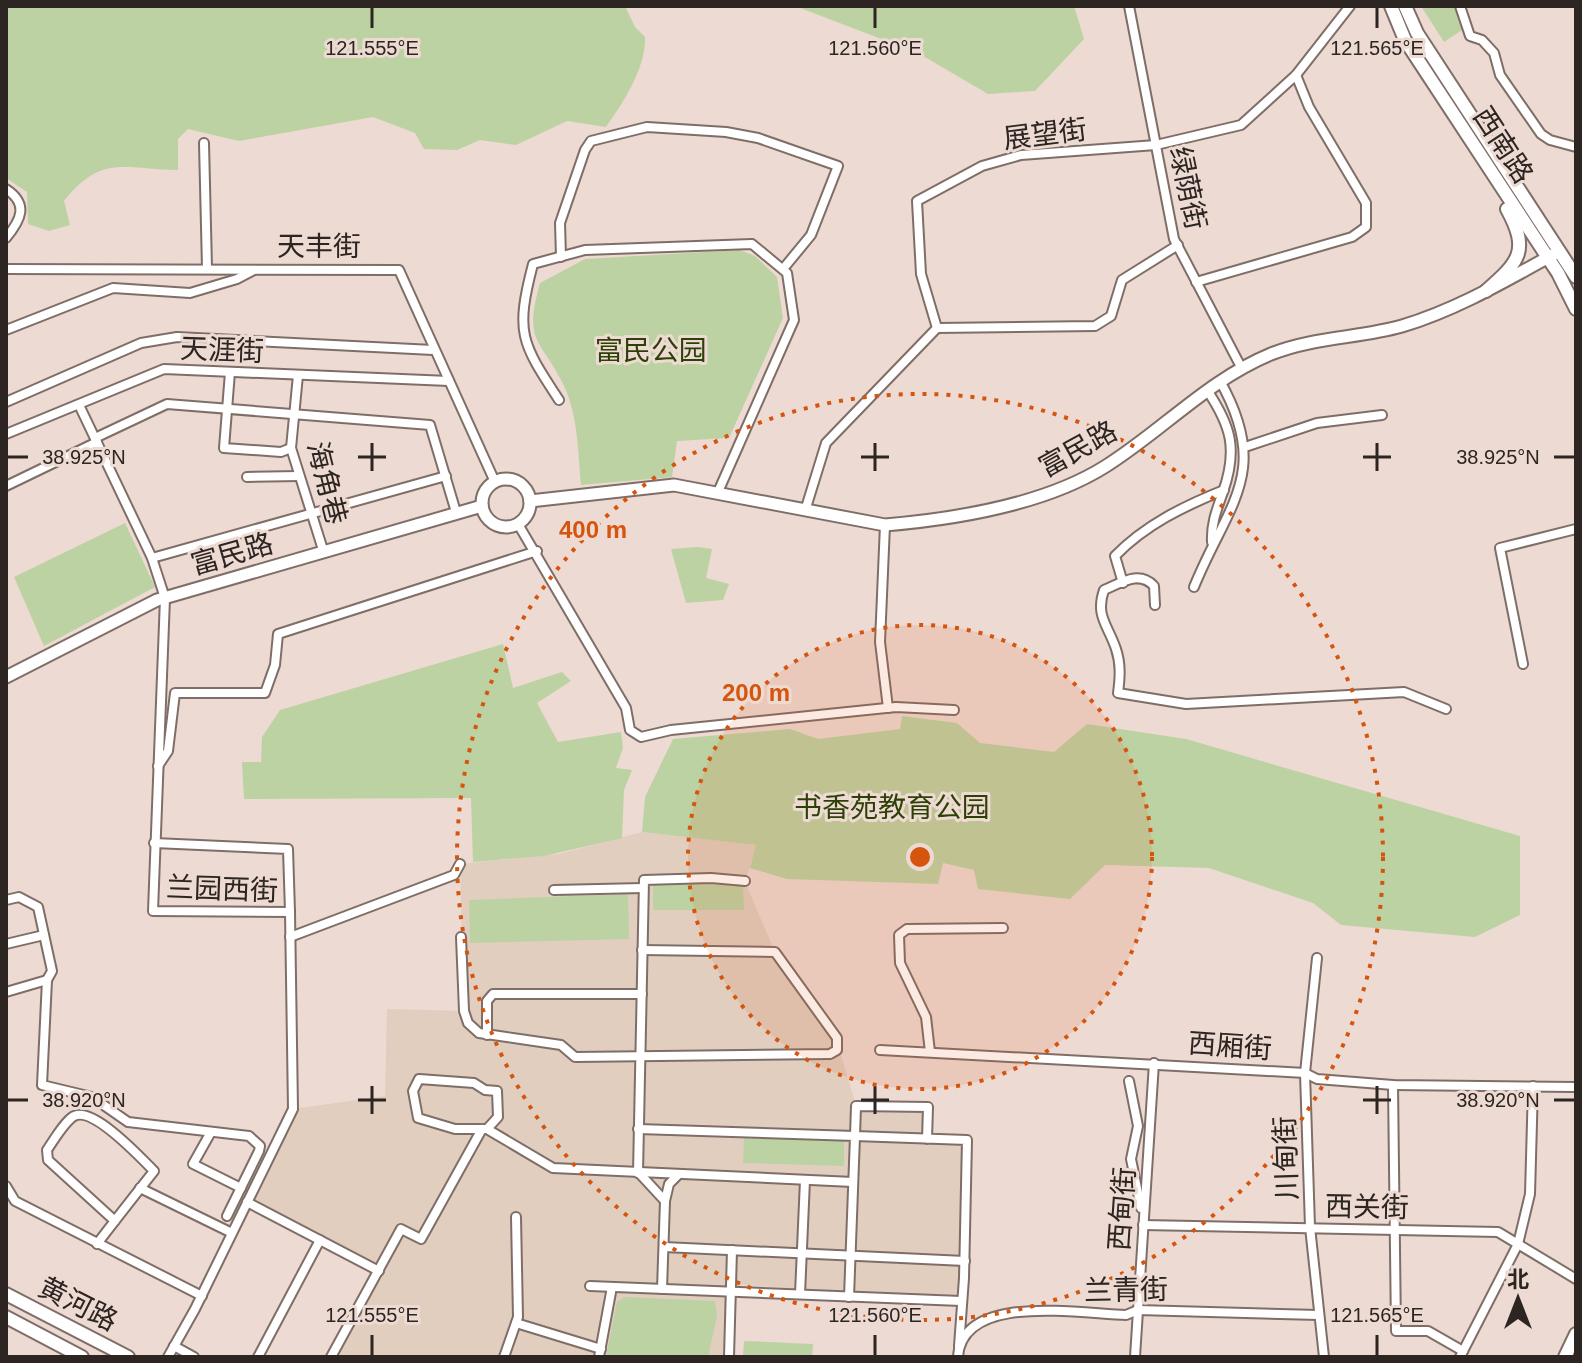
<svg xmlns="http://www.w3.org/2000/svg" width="1582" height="1363" font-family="Helvetica,'Noto Sans SC',sans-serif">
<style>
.education{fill:#e1cebf}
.green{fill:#bdd2a3}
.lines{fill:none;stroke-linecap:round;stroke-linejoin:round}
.street-casing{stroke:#7f6e67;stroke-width:12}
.secondary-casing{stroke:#7f6e67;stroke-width:15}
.primary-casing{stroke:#7f6e67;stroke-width:16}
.street{stroke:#fff;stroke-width:8}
.secondary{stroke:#fff;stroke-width:11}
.primary{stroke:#fff;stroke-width:12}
.ticks{fill:none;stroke:#2c2522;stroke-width:3}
.ring{fill:none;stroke:#d5540e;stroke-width:4;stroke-dasharray:4 8}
.labels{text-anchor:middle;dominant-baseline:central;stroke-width:6;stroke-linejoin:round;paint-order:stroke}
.street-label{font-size:28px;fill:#2c2522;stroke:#eddad2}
.park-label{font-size:28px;fill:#2d4005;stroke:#eddad2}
.ticks-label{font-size:20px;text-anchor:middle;fill:#2c2522;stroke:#eddad2;stroke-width:6;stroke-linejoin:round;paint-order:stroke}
.centre{fill:#d5540e;stroke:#eddad2;stroke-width:4}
.ring-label{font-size:24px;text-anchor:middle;font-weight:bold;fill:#d5540e;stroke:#eddad2;stroke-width:6;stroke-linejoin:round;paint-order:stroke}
</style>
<rect width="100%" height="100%" fill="#eddad2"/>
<polygon class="education" points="642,832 757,845 745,882 775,952 838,1045 856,1105 928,1107 928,1138 967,1140 961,1301 731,1284 729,1357 331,1357 378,1270 247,1202 293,1109 385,1096 387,1009 464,1011 460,864 559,854"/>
<g class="green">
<path d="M6,6H625L635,27L645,37C646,68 623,103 606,127L567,121L516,145L480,140L457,150L424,149L415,133L373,117L239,141L188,129L178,139V170C124,169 101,154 64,201L70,225L49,231L28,224L27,192L6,178Z"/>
<polygon points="795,6 1074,6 1084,39 1035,91 988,94 918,53"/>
<polygon points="1421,6 1454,6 1465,28 1444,42"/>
<path d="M740,250L755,256L777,277L783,318L729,438L677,441L672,477L581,485C578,453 578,415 564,386C540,337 523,344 540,283L585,259Z"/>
<polygon points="125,523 155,587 44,646 14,577"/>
<polygon points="698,547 712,549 706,578 729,584 723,600 686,603 671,549"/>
<polygon points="503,644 513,688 562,672 571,681 537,703 558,742 621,732 623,748 616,768 632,770 624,790 622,838 544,856 473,862 471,798 244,799 242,762 261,762 262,737 280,710"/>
<polygon points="902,716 957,723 980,743 1054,752 1087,724 1186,739 1520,836 1520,915 1475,937 1341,925 1313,903 1209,868 1105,865 1070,899 978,889 974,870 943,863 938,884 787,879 750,868 756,845 642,832 645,797 673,739 790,729 818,739 900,729"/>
<polygon points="664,883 743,886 744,910 653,910 653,886"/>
<polygon points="628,894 629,939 470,943 469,900"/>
<polygon points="744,1138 844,1141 844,1166 743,1163"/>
<polygon points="625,1297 715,1301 717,1316 708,1357 606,1357 617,1302"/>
<polygon points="744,1341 813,1344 812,1357 743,1357"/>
</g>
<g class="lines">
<g class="street-casing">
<g id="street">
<polyline points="1129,6 1174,239 1241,367"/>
<polyline points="1460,6 1470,36 1482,40 1494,53 1500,75 1541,134 1550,140 1576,147"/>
<polyline points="204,143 207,268"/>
<path d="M6,189C29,204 21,220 6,238"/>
<polyline points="561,257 560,223 585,150 591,141 647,127 726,132 758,138 838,166 811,235 783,269"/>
<polyline points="6,269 399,270 495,482"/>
<polyline points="1196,282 1352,237 1366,227 1366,203 1309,107 1296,75"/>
<polyline points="937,328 1095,326 1111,316 1122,280 1178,245"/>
<polyline points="6,330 113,288 190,293 237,279 254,270"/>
<polyline points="230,372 224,448 281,452 291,448"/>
<polyline points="298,375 291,448 324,553"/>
<path d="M1207,390C1231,426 1238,449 1223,492C1217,509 1211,523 1212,542"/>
<path d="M559,400C521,342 515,333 533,264L585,250L752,244L787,273L794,320L718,492"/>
<polyline points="6,402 141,343 177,337 433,350"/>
<polyline points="80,407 152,558 165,598 153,911 290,912 293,1109 195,1309 168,1357"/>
<polyline points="6,434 164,369 449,381"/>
<polyline points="95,438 167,404 430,425 456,512"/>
<polyline points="1245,447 1317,423 1382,415"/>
<polyline points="247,477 299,476"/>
<polyline points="6,486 97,442"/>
<polyline points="805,511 826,443 937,328 921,274 917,201 982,166 1021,155 1156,145 1241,125 1296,75 1350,6"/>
<polyline points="518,524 626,708 630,730 641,737 671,730 896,707 954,710"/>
<polyline points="885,525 880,642 888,708"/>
<polyline points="152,558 446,476"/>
<path d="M1123,583L1115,556C1145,525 1184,506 1224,490"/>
<path d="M1194,587C1227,505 1272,473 1220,381"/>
<path d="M1155,605L1154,586C1139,570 1121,583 1104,590C1095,616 1108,625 1116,649C1121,664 1120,678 1118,693L1186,704L1404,692L1446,709"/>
<polyline points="1523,664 1500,548 1576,529"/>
<polyline points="158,766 168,751 175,693 265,693 275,665 278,634 537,551"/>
<polyline points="154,843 288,849 290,912"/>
<polyline points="554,890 643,888"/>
<polyline points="6,900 19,897 38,907 52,971 47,980 42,1085 92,1097 128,1122 249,1136 260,1146 259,1151 227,1216"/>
<polyline points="290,937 454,875 460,864"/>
<polyline points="461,937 464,1011 468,1023 479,1033 561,1045 575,1057 830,1054 837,1050 837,1038 775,952 642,950"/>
<polyline points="6,944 44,935"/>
<polyline points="1317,958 1305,1073 1310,1227 1324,1357"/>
<polyline points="6,992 47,980"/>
<polyline points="487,1035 487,1001 493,994 642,994"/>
<polyline points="880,1050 1305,1073 1317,1079 1393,1085 1576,1087"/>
<polyline points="930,1052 926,1017 900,963 899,935 907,929 1003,928"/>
<polyline points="1129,1081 1138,1126 1131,1159 1141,1208"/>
<polyline points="1393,1085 1396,1331 1428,1331 1463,1351"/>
<polyline points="487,1129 498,1117 497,1091 485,1090 474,1083 419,1079 413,1091 418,1118 455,1129 487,1129 553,1168 853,1182"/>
<polyline points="638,1129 855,1136 849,1297"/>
<polyline points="211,1132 193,1164 241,1188"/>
<polyline points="927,1139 928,1107 856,1106 855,1136 967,1140 964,1278 959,1346"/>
<polyline points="638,1173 644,880 711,878 745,881"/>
<polyline points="640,1174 665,1201 662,1289"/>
<polyline points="6,1186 15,1201 202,1296"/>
<polyline points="140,1188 232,1233"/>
<polyline points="665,1201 669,1184 678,1175"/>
<polyline points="247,1202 379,1271"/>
<polyline points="1143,1225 1498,1232 1576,1279"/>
<path d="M97,1244C116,1219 135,1195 154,1171C141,1158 93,1106 74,1116C64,1122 54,1140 47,1150L48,1160L115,1221"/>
<polyline points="664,1247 965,1261"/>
<polyline points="590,1286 961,1301"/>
<polyline points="800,1294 805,1180"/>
<polyline points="516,1323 601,1349"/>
<polyline points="174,1346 194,1357"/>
<polyline points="258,1357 320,1240"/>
<polyline points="331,1357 401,1229 421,1239 482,1129"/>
<polyline points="504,1357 518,1317 516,1217"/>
<polyline points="599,1357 612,1287"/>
<polyline points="729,1357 732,1250"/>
<path d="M958,1357C962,1292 1081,1314 1126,1315L1138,1310L1319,1315"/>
<polyline points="1135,1357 1154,1063"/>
<polyline points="1460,1357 1518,1244 1530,1194 1533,1086"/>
</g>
</g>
<g class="secondary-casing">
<g id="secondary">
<circle cx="506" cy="503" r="24"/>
<path d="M530,501L674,485L885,525C955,519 1046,504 1106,466C1163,430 1208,380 1271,354C1313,337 1360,338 1402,326C1456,310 1507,280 1556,253"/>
<polyline points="6,677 157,600 482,506"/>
</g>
</g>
<g class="primary-casing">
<g id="primary">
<polyline points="1391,6 1405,40 1558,273 1576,309"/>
<polyline points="1405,6 1417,33 1576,277"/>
<path d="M1486,291C1519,262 1530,251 1507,209"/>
<polyline points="6,1294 128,1357"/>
<polyline points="6,1317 82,1357"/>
<polyline points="1565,1357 1576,1334"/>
</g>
</g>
<use href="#street" class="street"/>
<use href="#secondary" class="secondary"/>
<use href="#primary" class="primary"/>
</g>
<path class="ticks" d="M372,8V28M875,8V28M1377,8V28M372,443V471M875,443V471M1377,443V471M8,457H28M358,457H386M861,457H889M1363,457H1391M1554,457H1574M372,1086V1114M875,1086V1114M1377,1086V1114M8,1100H28M358,1100H386M861,1100H889M1363,1100H1391M1554,1100H1574M372,1335V1355M875,1335V1355M1377,1335V1355"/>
<circle cx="920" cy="857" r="232" fill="#d5540e" fill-opacity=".12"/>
<g class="ring">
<circle cx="920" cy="857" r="232"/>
<circle cx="920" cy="857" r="463"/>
</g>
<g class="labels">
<g class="street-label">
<text transform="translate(1045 134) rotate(-7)">展望街</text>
<text transform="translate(1503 145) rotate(57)">西南路</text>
<text transform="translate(1188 188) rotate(78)">绿荫街</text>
<text x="319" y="246">天丰街</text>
<text transform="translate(222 350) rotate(2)">天涯街</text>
<text transform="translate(1078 449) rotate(-29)">富民路</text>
<text transform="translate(327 483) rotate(76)">海角巷</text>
<text transform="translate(232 554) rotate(-16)">富民路</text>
<text transform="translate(222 889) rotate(2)">兰园西街</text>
<text transform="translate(1230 1046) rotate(4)">西厢街</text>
<text transform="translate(1286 1158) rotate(-92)">川甸街</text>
<text transform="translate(1367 1207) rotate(1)">西关街</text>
<text transform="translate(1122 1209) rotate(-86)">西甸街</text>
<text transform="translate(1126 1290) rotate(-1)">兰青街</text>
<text transform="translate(78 1304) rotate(27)">黄河路</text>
</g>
<g class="park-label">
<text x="651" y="350">富民公园</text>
<text x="892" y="807">书香苑教育公园</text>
</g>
</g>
<g class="ticks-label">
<text x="372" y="55">121.555°E</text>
<text x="875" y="55">121.560°E</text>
<text x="1377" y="55">121.565°E</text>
<text x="84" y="464">38.925°N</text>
<text x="1498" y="464">38.925°N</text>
<text x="84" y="1107">38.920°N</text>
<text x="1498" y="1107">38.920°N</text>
<text x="372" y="1322">121.555°E</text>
<text x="875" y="1322">121.560°E</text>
<text x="1377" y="1322">121.565°E</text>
</g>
<circle cx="920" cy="857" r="12" class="centre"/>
<g class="ring-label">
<text x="593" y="538">400 m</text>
<text x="756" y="701">200 m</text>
</g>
<rect width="1582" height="1363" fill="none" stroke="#2c2522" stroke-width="16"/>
<g transform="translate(1518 1299)" stroke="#eddad2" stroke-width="6" paint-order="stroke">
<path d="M0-6L14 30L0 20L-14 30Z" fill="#2c2522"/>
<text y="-12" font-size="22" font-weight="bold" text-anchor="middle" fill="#2c2522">北</text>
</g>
</svg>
